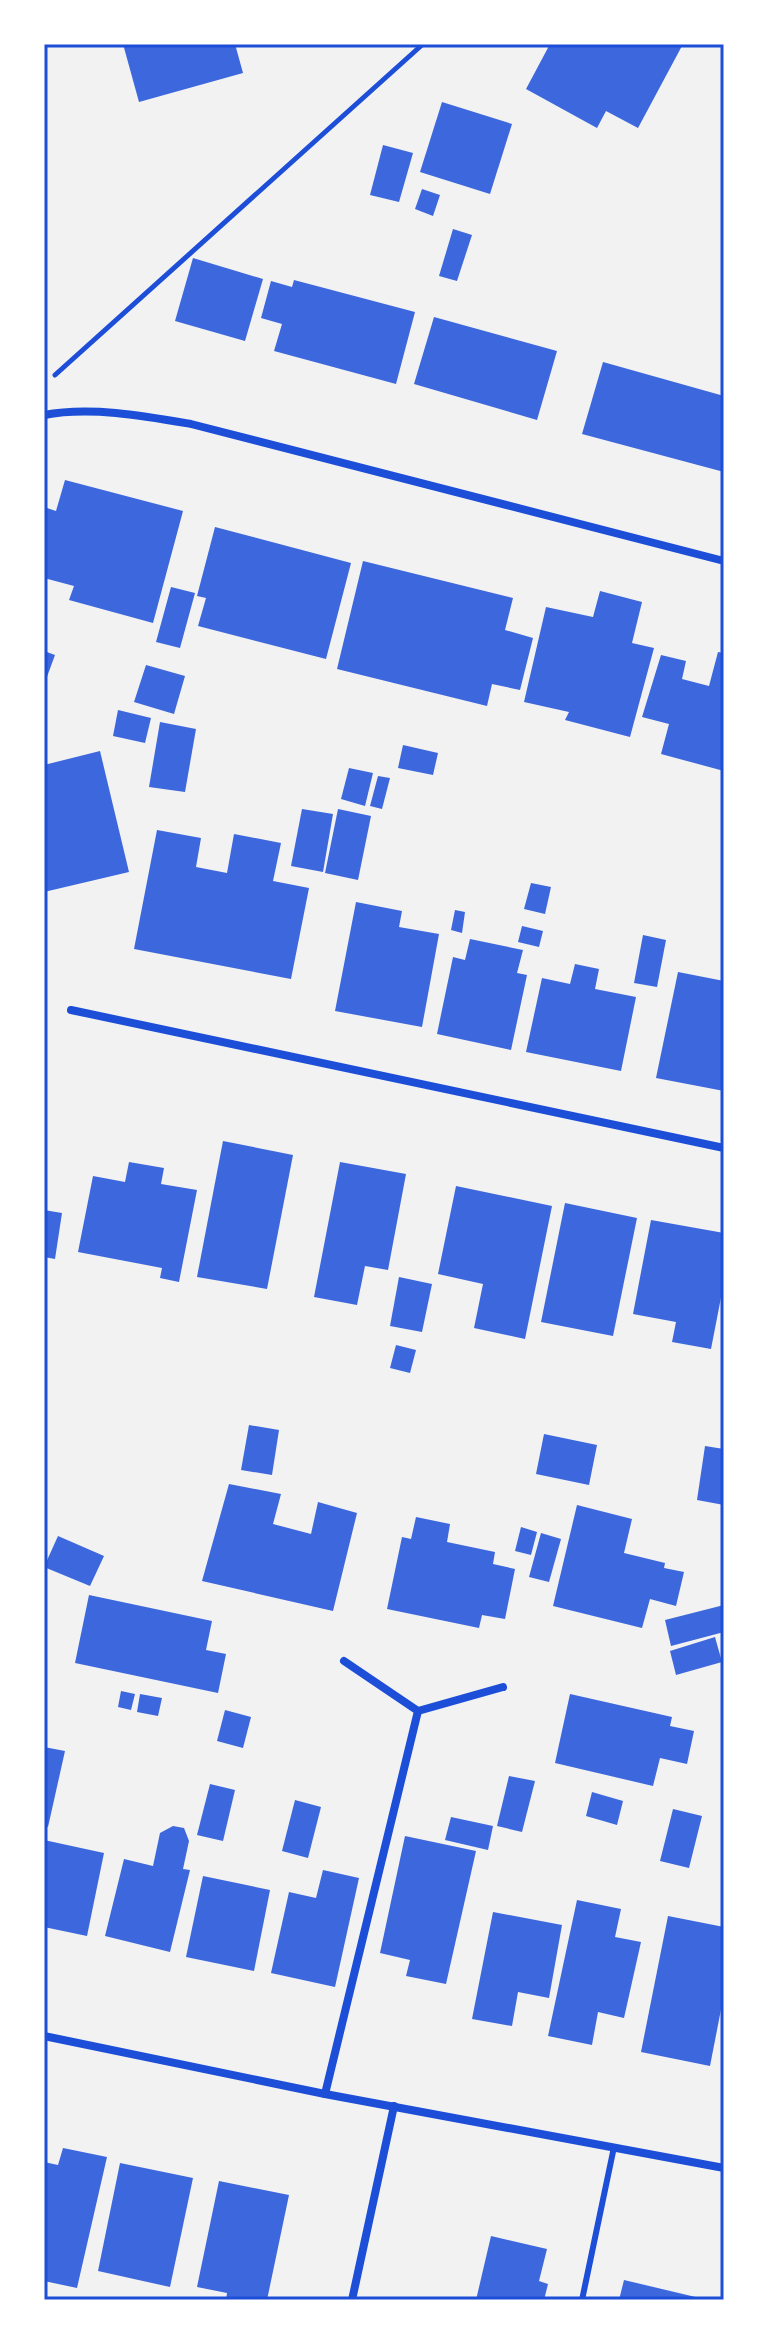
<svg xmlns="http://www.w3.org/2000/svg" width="768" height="2344" font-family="Ubuntu,sans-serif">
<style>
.building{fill:#3d67dc}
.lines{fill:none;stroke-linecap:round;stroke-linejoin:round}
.path{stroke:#1d4ed8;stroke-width:5}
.service{stroke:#1d4ed8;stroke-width:6}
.minor{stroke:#1d4ed8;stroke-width:8}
.neatline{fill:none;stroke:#1d4ed8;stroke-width:3}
</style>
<rect width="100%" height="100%" fill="#f2f2f2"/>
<g class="building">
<polygon points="123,44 235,44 243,73 139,102"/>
<polygon points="550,44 683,44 638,128 606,111 597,128 526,89"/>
<polygon points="442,102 512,124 490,194 420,172"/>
<polygon points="383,145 413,153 399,202 370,195"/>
<polygon points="422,189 440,195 433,216 415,209"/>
<polygon points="453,229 472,235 457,281 439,276"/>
<polygon points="193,258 263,279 245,341 175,321"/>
<polygon points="294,280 415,312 396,384 274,351 282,324 261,318 271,281 292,287"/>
<polygon points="434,317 557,351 537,420 414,384"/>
<polygon points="603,362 724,396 724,472 582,434"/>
<polygon points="65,480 183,511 153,623 69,600 74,586 44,578 44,507 56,511"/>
<polygon points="215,527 351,563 326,659 198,626 206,598 197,596"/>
<polygon points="363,561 513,598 505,630 533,638 520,690 492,684 487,706 337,669"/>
<polygon points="171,587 195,593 180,648 156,642"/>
<polygon points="600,591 642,602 632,643 654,648 630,737 565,720 569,712 524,702 546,607 593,617"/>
<polygon points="44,651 55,655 44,685"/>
<polygon points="718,652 724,653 724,771 661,754 669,724 642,717 661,655 686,661 682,679 709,686"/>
<polygon points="146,665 185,676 174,714 134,702"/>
<polygon points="118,710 151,718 145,743 113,736"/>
<polygon points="160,722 196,729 185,792 149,787"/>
<polygon points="403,745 438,753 433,775 398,768"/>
<polygon points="100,751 129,872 44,892 44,765"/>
<polygon points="349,768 373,773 365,806 341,799"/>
<polygon points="378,776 390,778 382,809 370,806"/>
<polygon points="302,809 333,814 323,872 291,866"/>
<polygon points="338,809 371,816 358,880 325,873"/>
<polygon points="157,830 201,838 196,867 227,873 234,834 281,843 273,881 309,888 291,979 134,949"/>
<polygon points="531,883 551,887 545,914 524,909"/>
<polygon points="356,902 402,911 399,927 439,934 422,1027 335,1011"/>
<polygon points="455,910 465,912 462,933 451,930"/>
<polygon points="522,926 543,931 539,947 518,942"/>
<polygon points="643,935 666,940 657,987 634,983"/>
<polygon points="470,939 523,950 517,973 527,975 511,1050 437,1034 453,957 465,960"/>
<polygon points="575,964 599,969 595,989 636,997 621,1071 526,1052 542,978 570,984"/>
<polygon points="678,972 724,981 724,1091 656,1078"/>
<polygon points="223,1141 293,1155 267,1289 197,1277"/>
<polygon points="129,1162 164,1168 161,1184 197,1190 179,1282 160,1278 162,1268 78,1252 93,1176 125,1182"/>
<polygon points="340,1162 406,1174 388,1270 365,1266 357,1305 314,1297"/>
<polygon points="456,1186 552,1206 525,1339 474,1328 483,1284 438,1274"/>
<polygon points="565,1203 637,1218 613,1336 541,1322"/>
<polygon points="44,1210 62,1213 55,1259 44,1257"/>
<polygon points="651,1220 724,1233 724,1282 711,1349 672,1342 676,1322 633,1314"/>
<polygon points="399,1277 432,1284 422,1332 390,1326"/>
<polygon points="396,1345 416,1350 410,1373 390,1368"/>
<polygon points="249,1425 279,1430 272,1475 241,1470"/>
<polygon points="544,1434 597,1445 589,1485 536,1474"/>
<polygon points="705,1446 724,1449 724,1505 697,1500"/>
<polygon points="229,1484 281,1494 273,1524 311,1534 318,1502 357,1513 333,1611 202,1581"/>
<polygon points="577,1505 632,1519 624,1553 665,1563 664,1568 684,1572 676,1606 650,1599 642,1628 553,1606"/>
<polygon points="416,1517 450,1524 447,1542 495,1552 493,1564 515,1569 505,1619 482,1615 479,1628 387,1609 402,1537 411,1539"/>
<polygon points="521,1527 537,1532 531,1555 515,1551"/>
<polygon points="541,1533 561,1539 549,1582 529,1577"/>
<polygon points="58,1536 104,1556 90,1586 44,1567"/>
<polygon points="89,1595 212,1621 206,1650 226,1654 218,1693 75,1663"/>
<polygon points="724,1605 724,1632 671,1646 665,1620"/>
<polygon points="715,1637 722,1662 676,1675 670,1651"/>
<polygon points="121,1691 135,1694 131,1710 118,1707"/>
<polygon points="140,1694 162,1698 158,1716 137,1712"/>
<polygon points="570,1694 672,1717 670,1726 694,1731 687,1764 660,1758 653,1786 555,1763"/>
<polygon points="225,1710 251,1717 243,1748 217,1741"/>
<polygon points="44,1747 65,1751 48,1827 44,1826"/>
<polygon points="509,1776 535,1781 522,1832 497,1826"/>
<polygon points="210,1784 235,1790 223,1841 197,1835"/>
<polygon points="592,1792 623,1801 617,1825 586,1816"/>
<polygon points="295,1800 321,1807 308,1858 282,1851"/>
<polygon points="673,1809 702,1816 689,1868 660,1861"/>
<polygon points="451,1817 493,1826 488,1850 445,1840"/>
<polygon points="173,1826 184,1828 189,1841 183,1869 190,1870 170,1952 105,1936 124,1859 153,1866 160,1833"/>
<polygon points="405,1836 476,1851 446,1984 406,1976 410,1960 380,1953"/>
<polygon points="44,1840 104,1853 87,1936 44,1927"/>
<polygon points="323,1870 359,1878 335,1987 271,1973 289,1892 316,1898"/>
<polygon points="203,1876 270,1890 254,1971 186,1957"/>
<polygon points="577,1900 621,1909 615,1937 641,1942 624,2018 598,2012 592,2045 548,2036"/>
<polygon points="493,1912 562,1925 549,1998 518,1992 512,2026 472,2019"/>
<polygon points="668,1916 724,1927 724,1994 710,2066 641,2052"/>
<polygon points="63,2148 107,2157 77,2288 44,2281 44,2162 58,2165"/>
<polygon points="120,2163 193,2178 170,2287 98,2271"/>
<polygon points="219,2181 289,2195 267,2300 226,2300 227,2293 197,2287"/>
<polygon points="491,2236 547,2249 539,2281 548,2284 544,2300 476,2300"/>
<polygon points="624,2280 704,2299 704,2300 619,2300"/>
</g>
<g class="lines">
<polyline class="path" points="55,375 423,44"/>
<polyline class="service" points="582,2300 614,2147"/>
<g class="minor">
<path d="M44,415C90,406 145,416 191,424L724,561"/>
<polyline points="71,1010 724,1148"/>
<polyline points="418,1711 503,1687"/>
<polyline points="44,2036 325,2094 724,2168"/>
<polyline points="325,2094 418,1711 344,1661"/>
<polyline points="352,2300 394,2106"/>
</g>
</g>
<rect width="768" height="2344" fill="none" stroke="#ffffff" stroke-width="92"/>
<rect x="46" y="46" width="676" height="2252" class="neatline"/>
</svg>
